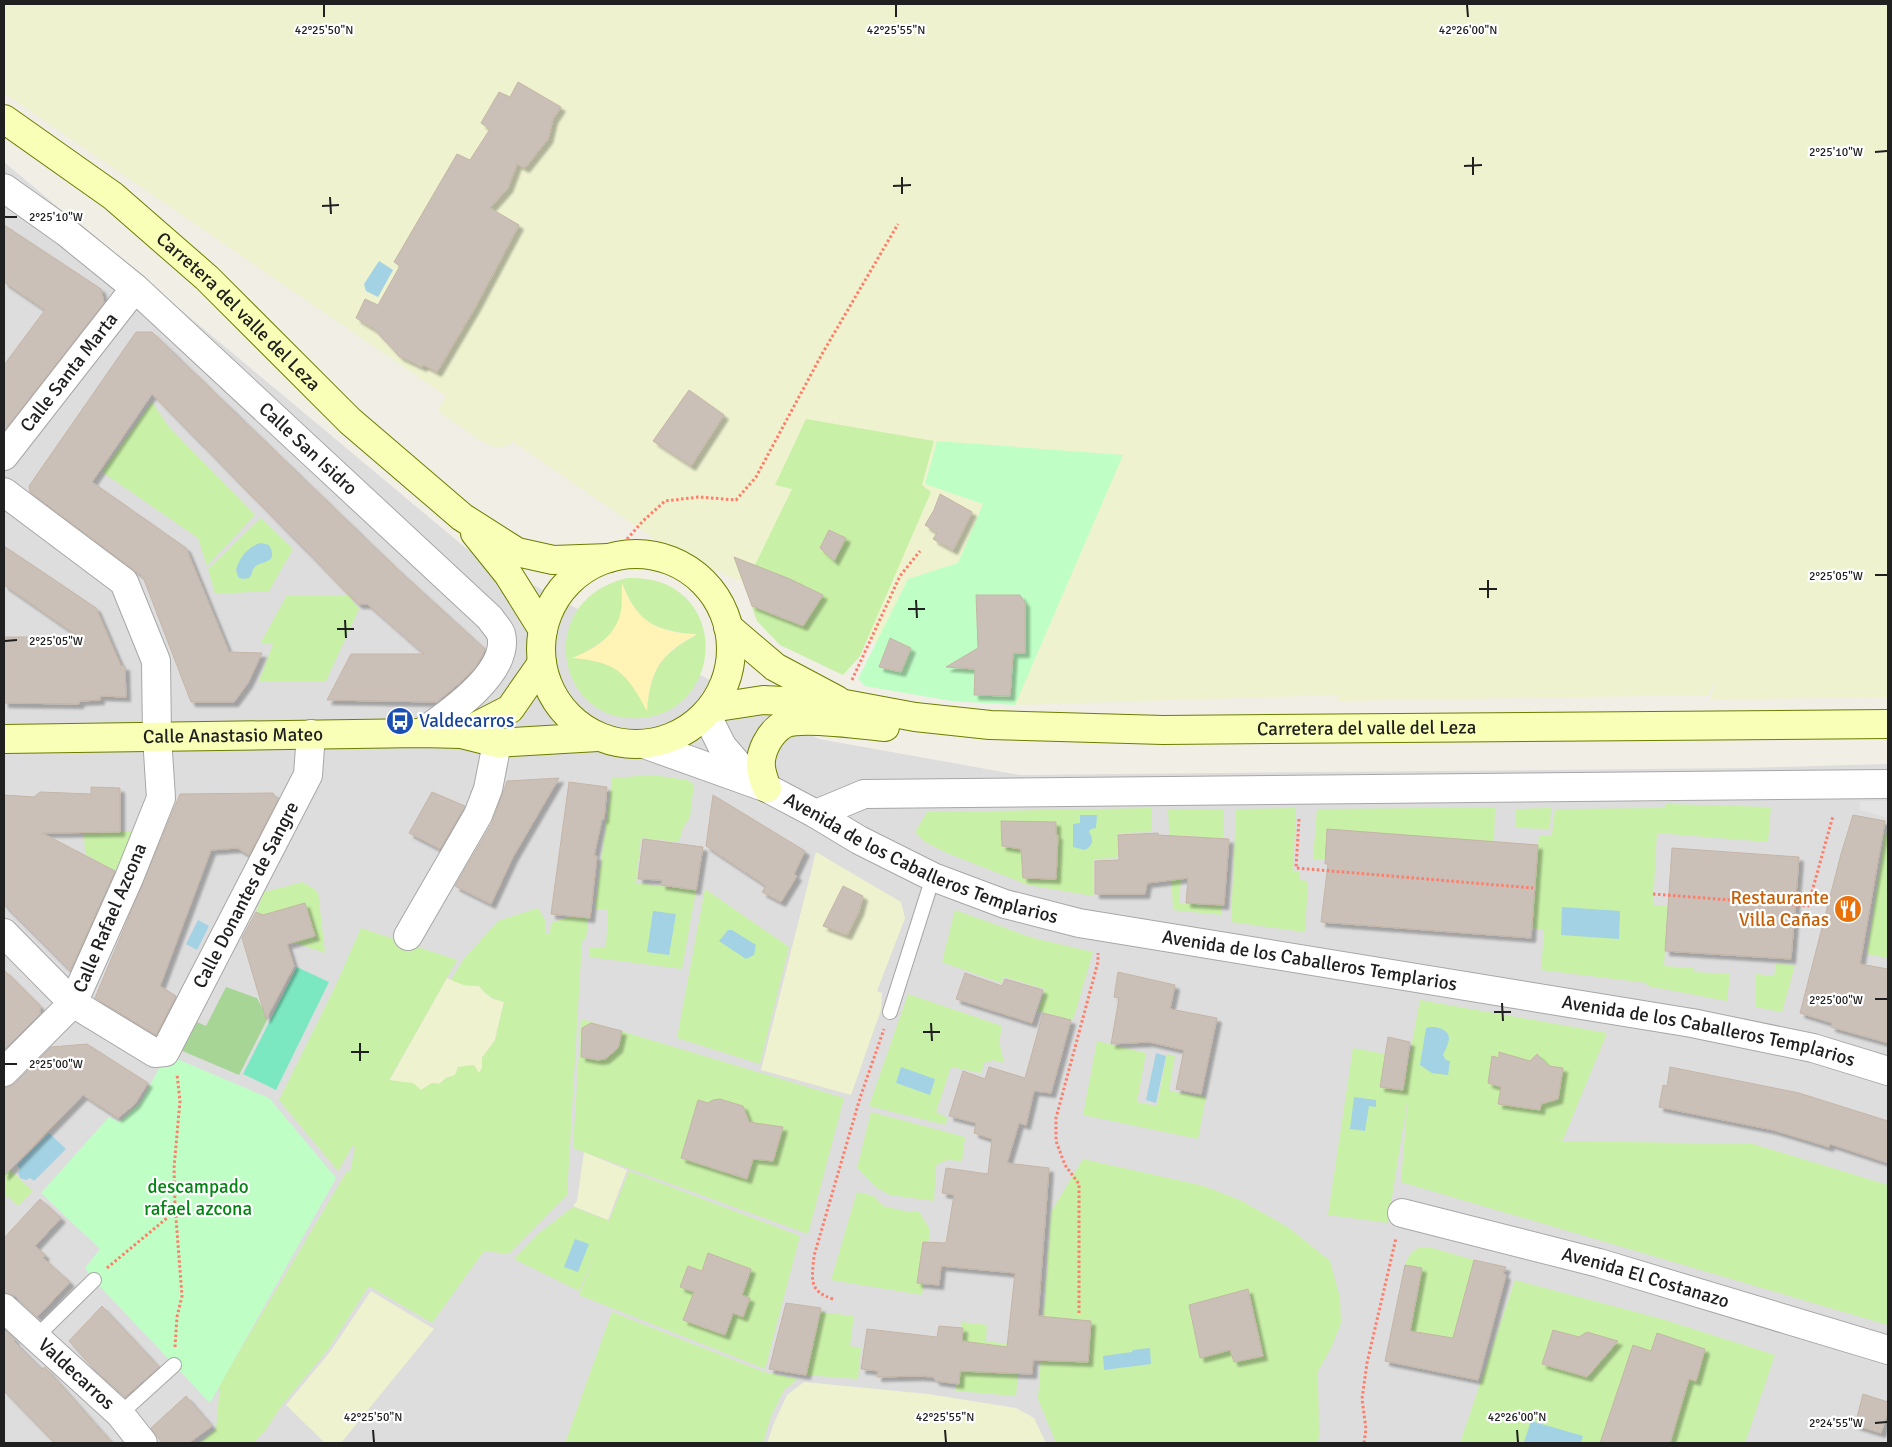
<svg xmlns="http://www.w3.org/2000/svg" width="1892" height="1447" font-family="Signika,sans-serif">
<style>
.residential{fill:#dedddd}
.farmland{fill:#eef2cf}
.grass{fill:#c9f0a7;fill-rule:evenodd}
.forest{fill:#a7d596}
.sand{fill:#fff3b6}
.park{fill:#bfffc6}
.pitch{fill:#7ce8c2}
.parking{fill:#e4e4e4}
.water{fill:#a2d2e3}
.building{fill:#cac0b8;stroke:#c5b5a6;filter:url(#shadow)}
.lines{fill:none;stroke-linecap:round;stroke-linejoin:round}
.service-casing{stroke:#a7a7a7;stroke-width:16}
.minor-casing{stroke:#a7a7a7;stroke-width:30}
.secondary-casing{stroke:#6c7e00;stroke-width:30}
.path{stroke:#ff7d69;stroke-width:3;stroke-dasharray:2.5 2.5;stroke-linecap:butt}
.service{stroke:#fff;stroke-width:14}
.minor{stroke:#fff;stroke-width:28}
.secondary{stroke:#f9ffb6;stroke-width:28}
.ticks{fill:none;stroke:#202020;stroke-width:2}
.labels{text-anchor:middle;dominant-baseline:central;stroke-width:4.5;stroke-linejoin:round;paint-order:stroke}
.street-label{font-size:19px;fill:#202020;stroke:#fff}
.transit-label{font-size:19px;fill:#164399;stroke:#fff;text-anchor:start}
.food-label{font-size:19px;fill:#c56008;stroke:#fff;text-anchor:end}
.park-label{font-size:19px;fill:#028611;stroke:#fff}
.ticks-label{font-size:12px;text-anchor:middle;fill:#202020;stroke:#fff;stroke-width:4.5;stroke-linejoin:round;paint-order:stroke}
</style>
<defs>
<filter id="shadow"><feDropShadow dx="4.5" dy="4.5" stdDeviation="1" flood-color="#0004"/></filter>
</defs>
<rect width="100%" height="100%" fill="#f1eee6"/>
<polygon class="residential" points="4,162 467,549 819,739 1020,775 1747,768 1888,764 1888,1443 4,1443"/>
<g class="farmland">
<polygon points="4,4 1888,4 1888,697 1710,700 1715,684 1713,684 1709,695 1337,701 1339,695 1015,705 671,550 512,441 510,445 496,448 481,441 438,411 446,396 4,93"/>
<polygon points="816,852 901,902 905,918 877,991 882,993 881,1010 851,1095 761,1070"/>
<polygon points="447,978 464,985 479,986 484,992 493,999 504,1002 495,1040 482,1058 482,1068 479,1074 455,1075 446,1078 439,1084 432,1083 421,1090 389,1081"/>
<polygon points="584,1152 627,1170 608,1220 573,1206 577,1201"/>
<polygon points="371,1291 434,1329 341,1443 325,1443 286,1405 330,1352"/>
<polygon points="804,1382 928,1394 1016,1408 1034,1418 1046,1443 767,1443 774,1423 787,1395"/>
</g>
<g class="grass">
<polygon points="152,402 169,427 255,515 207,566 198,538 102,472"/>
<polygon points="806,419 934,441 922,485 931,492 860,656 843,675 780,645 757,621 734,557 755,565 792,489 775,485"/>
<polygon points="261,518 293,549 269,591 215,594 208,569"/>
<path d="M627,578C642,578 657,579 671,587C727,618 712,706 649,717C558,733 529,601 627,578ZM623,585C638,624 656,630 696,635C660,655 651,669 647,710C627,673 617,662 573,658C593,648 616,637 621,613C623,604 621,594 623,585Z"/>
<polygon points="287,595 349,596 359,609 326,681 259,681 273,644 260,644"/>
<polygon points="652,775 687,780 694,784 690,817 683,828 679,842 641,838 636,883 696,890 682,969 589,957 589,948 606,947 608,910 595,909 612,778"/>
<polygon points="1665,804 1771,807 1768,842 1657,833 1653,905 1668,906 1664,966 1694,968 1694,972 1730,974 1727,1001 1648,986 1647,983 1541,970 1544,930 1532,928 1538,845 1539,835 1552,835 1555,809 1665,808"/>
<polygon points="1151,808 1152,832 1117,833 1117,858 1093,859 1093,896 1028,885 947,853 925,842 915,832 927,812"/>
<polygon points="1296,808 1293,872 1300,872 1299,880 1308,881 1305,932 1231,922 1236,809"/>
<polygon points="1435,808 1495,808 1494,842 1444,838 1443,868 1313,859 1317,809"/>
<polygon points="1551,808 1550,829 1515,828 1516,809"/>
<polygon points="1168,809 1224,809 1223,838 1185,836 1179,903 1222,906 1222,915 1173,910"/>
<polygon points="84,832 132,832 128,856 120,874 85,854"/>
<polygon points="1885,833 1888,834 1888,958 1867,954"/>
<polygon points="303,882 318,892 325,953 293,942 263,915 256,912 264,892"/>
<polygon points="705,889 789,947 760,1064 677,1038"/>
<path d="M538,908L545,920V934L550,933L551,923L571,916L588,918L586,939L582,941L567,1195L509,1254L484,1251L432,1323L369,1286L327,1351L282,1405L265,1431L253,1443H199L216,1429L220,1384L347,1171L350,1172L355,1148L353,1145L338,1171L279,1100L335,987L361,928L457,960L389,1080L413,1083L421,1090L432,1083L439,1084L446,1078L455,1075L458,1067L474,1065L479,1073L482,1068V1058L495,1040L504,1002C493,999 486,995 479,986L464,985L451,980L463,960L498,921Z"/>
<polygon points="955,910 1033,938 1093,952 1073,1020 1038,1011 1045,989 1004,977 1001,983 942,962"/>
<polygon points="1776,964 1795,965 1782,1012 1755,1007 1756,974 1774,976"/>
<polygon points="908,994 1002,1026 999,1042 1004,1063 993,1060 984,1063 981,1073 951,1067 936,1112 947,1118 946,1125 869,1106"/>
<polygon points="1420,1000 1607,1033 1563,1140 1551,1136 1564,1141 1753,1144 1888,1185 1888,1325 1401,1182 1408,1096 1388,1223 1328,1215 1353,1048 1385,1054 1380,1087 1403,1090"/>
<polygon points="581,1019 844,1098 808,1234 573,1148"/>
<polygon points="1097,1041 1146,1053 1137,1102 1157,1106 1167,1054 1175,1056 1169,1091 1206,1097 1198,1139 1083,1115"/>
<polygon points="871,1112 965,1137 962,1161 947,1160 936,1165 934,1201 890,1195 877,1188 857,1168"/>
<polygon points="1083,1159 1204,1186 1242,1201 1289,1228 1330,1261 1340,1298 1341,1323 1331,1348 1318,1371 1319,1437 1317,1443 1056,1443 1038,1399 1051,1212"/>
<polygon points="10,1170 33,1191 18,1206 8,1196 4,1201 4,1177"/>
<polygon points="629,1171 800,1236 765,1369 579,1295 596,1251 579,1291 514,1259 539,1233 573,1207 609,1221"/>
<polygon points="857,1192 874,1196 883,1206 909,1212 919,1211 930,1230 922,1295 831,1280"/>
<path d="M1420,1247L1432,1248L1474,1260L1453,1338L1410,1331L1419,1288L1401,1285C1404,1269 1404,1255 1420,1247Z"/>
<polygon points="1515,1280 1662,1319 1775,1355 1745,1443 1460,1443"/>
<polygon points="612,1312 764,1372 798,1379 784,1390 771,1416 763,1443 565,1443"/>
<polygon points="820,1312 854,1316 850,1346 861,1348 858,1379 806,1375"/>
<polygon points="962,1322 987,1325 986,1341 1008,1344 1003,1373 1018,1374 1016,1396 956,1391"/>
</g>
<polygon class="forest" points="226,987 257,998 268,1018 239,1075 173,1047 188,1018 206,1026"/>
<path class="sand" d="M622,583C635,620 657,634 697,634C661,653 650,670 647,711C626,672 617,662 572,658C592,650 614,638 620,615C623,605 621,593 622,583Z"/>
<g class="park">
<polygon points="937,441 1123,455 1015,705 952,701 905,693 865,686 858,679 908,579 958,563 983,504 925,484"/>
<polygon points="177,1059 269,1098 336,1178 210,1403 94,1280 85,1268 100,1249 41,1193 109,1117 119,1122 140,1103 160,1067"/>
</g>
<polygon class="pitch" points="297,967 329,982 276,1090 243,1074"/>
<polygon class="parking" points="1860,801 1888,801 1888,832 1886,832 1888,818 1860,810"/>
<g class="water">
<polygon points="379,261 393,270 378,297 366,291 364,284"/>
<path d="M261,543L269,545C280,565 260,560 254,568C251,572 253,575 249,578L242,579L238,577L236,570C239,558 248,546 261,543Z"/>
<path d="M1080,815H1097L1096,828L1091,829L1089,832C1094,839 1093,846 1085,850L1073,847V824L1080,823Z"/>
<polygon points="1562,907 1620,911 1619,939 1561,935"/>
<polygon points="653,911 676,914 669,955 647,952"/>
<polygon points="198,920 209,926 197,950 186,944"/>
<polygon points="728,930 732,930 756,945 754,955 746,959 719,941"/>
<path d="M1430,1027C1439,1026 1453,1031 1448,1043C1447,1048 1444,1051 1443,1055L1446,1060L1450,1061L1448,1075L1432,1073L1420,1065L1426,1028Z"/>
<polygon points="1156,1053 1166,1056 1156,1103 1146,1100"/>
<polygon points="901,1067 935,1079 930,1095 896,1083"/>
<polygon points="1354,1097 1376,1100 1376,1107 1369,1106 1365,1131 1350,1129"/>
<polygon points="49,1133 66,1149 34,1181 30,1178 26,1180 20,1178 18,1172 20,1169 17,1165"/>
<polygon points="575,1239 589,1244 578,1272 564,1267"/>
<polygon points="1150,1348 1151,1364 1104,1370 1103,1356 1132,1352 1133,1350"/>
<polygon points="1531,1421 1583,1436 1581,1443 1530,1443 1524,1442"/>
</g>
<g class="building">
<polygon points="518,82 561,107 553,119 548,139 525,168 517,164 508,188 490,208 519,225 476,306 437,372 424,365 422,367 399,356 374,329 356,318 365,299 378,305 400,266 394,262 457,154 470,160 490,129 481,123 499,92 510,97"/>
<polygon points="4,225 101,289 104,303 4,431 4,365 45,310 4,282"/>
<polygon points="136,332 152,332 394,566 485,649 482,656 475,668 463,680 437,702 327,700 351,654 424,654 367,604 358,604 152,394 92,482 186,548 229,652 262,653 248,683 234,702 191,702 143,577 30,492 29,486"/>
<polygon points="689,390 724,415 691,466 653,441"/>
<polygon points="940,494 972,512 953,550 933,539 937,533 925,525 934,510"/>
<polygon points="829,530 846,538 834,561 820,548"/>
<polygon points="4,546 96,608 121,666 125,666 126,697 100,696 100,700 80,701 79,704 4,703 4,637 79,637 4,585"/>
<polygon points="734,557 790,579 823,595 803,626 752,606"/>
<polygon points="976,595 1020,595 1025,603 1025,653 1013,653 1010,696 974,695 975,669 946,667 978,648"/>
<polygon points="890,638 911,648 901,672 879,667"/>
<polygon points="559,778 513,857 491,904 455,886 492,823 507,781"/>
<polygon points="569,782 607,787 604,819 602,819 594,856 597,856 590,918 551,914"/>
<polygon points="91,787 120,788 120,832 42,833 115,871 70,971 4,905 4,795 34,797 40,792 91,794"/>
<polygon points="432,792 465,806 440,849 409,833"/>
<polygon points="273,793 278,800 249,855 237,848 211,850 160,986 176,996 156,1035 95,998 180,794"/>
<polygon points="713,795 805,851 794,874 797,876 781,902 762,892 766,886 706,846"/>
<polygon points="1853,815 1885,821 1860,964 1888,969 1888,1043 1831,1027 1832,1023 1800,1013 1841,854"/>
<polygon points="1001,821 1056,822 1056,835 1058,835 1056,879 1023,878 1021,849 1002,846"/>
<polygon points="1327,829 1538,845 1531,938 1321,922 1328,864 1325,864"/>
<polygon points="1158,833 1158,835 1229,839 1224,905 1186,903 1188,878 1147,883 1145,894 1095,894 1095,861 1119,860 1118,835"/>
<polygon points="643,839 703,847 696,890 661,885 662,880 638,879"/>
<polygon points="1672,848 1799,857 1791,959 1665,951"/>
<polygon points="843,886 863,896 859,911 847,935 823,926"/>
<polygon points="305,903 315,936 287,944 294,966 266,1019 242,938 256,912 263,915"/>
<polygon points="4,970 40,1006 40,1014 4,1050"/>
<polygon points="1118,972 1175,985 1170,1009 1217,1018 1201,1094 1176,1089 1184,1050 1149,1042 1111,1044 1119,998 1114,997"/>
<polygon points="965,973 1002,986 1005,979 1043,990 1032,1023 956,999"/>
<polygon points="1043,1013 1071,1020 1051,1093 1034,1091 1026,1125 1019,1123 1007,1163 1049,1168 1038,1316 1091,1321 1088,1362 1033,1360 1032,1374 960,1371 959,1384 936,1381 933,1377 919,1376 877,1377 878,1371 861,1369 867,1329 937,1337 939,1326 963,1328 962,1341 1007,1347 1015,1273 941,1266 939,1285 917,1283 923,1242 946,1243 954,1195 942,1193 946,1168 988,1174 992,1139 974,1133 976,1123 949,1116 963,1071 985,1079 989,1067 1025,1078"/>
<polygon points="591,1023 622,1031 618,1048 605,1059 598,1060 581,1057 582,1028"/>
<polygon points="1388,1037 1410,1042 1403,1090 1380,1087"/>
<polygon points="87,1044 148,1083 135,1104 118,1118 83,1095 4,1176 4,1087 8,1087 15,1083 51,1047"/>
<polygon points="1499,1052 1530,1061 1537,1054 1549,1066 1563,1068 1558,1099 1541,1104 1540,1110 1498,1104 1501,1087 1488,1083 1492,1056 1499,1058"/>
<polygon points="1670,1067 1799,1093 1888,1121 1888,1163 1830,1144 1829,1147 1773,1130 1659,1107 1663,1085 1667,1086"/>
<polygon points="720,1099 743,1106 749,1122 783,1127 773,1161 753,1159 747,1179 681,1158 698,1100 708,1103 713,1100"/>
<polygon points="40,1199 61,1218 35,1246 45,1255 43,1258 70,1282 37,1317 15,1296 4,1293 4,1238"/>
<polygon points="708,1253 751,1269 742,1295 750,1298 743,1317 733,1313 725,1335 683,1320 694,1292 680,1287 688,1266 702,1271"/>
<polygon points="1474,1260 1506,1267 1503,1273 1506,1275 1478,1380 1385,1361 1405,1265 1422,1268 1410,1331 1453,1338"/>
<polygon points="1248,1289 1263,1356 1234,1362 1230,1350 1200,1358 1189,1305"/>
<polygon points="786,1303 821,1308 806,1375 769,1369"/>
<polygon points="102,1306 159,1367 125,1397 95,1370 69,1341"/>
<polygon points="4,1329 15,1340 14,1341 42,1369 45,1367 112,1443 55,1443 4,1391"/>
<polygon points="1553,1330 1579,1337 1587,1332 1618,1341 1587,1377 1542,1364"/>
<polygon points="1657,1333 1705,1349 1696,1381 1689,1379 1670,1443 1600,1443 1633,1345 1651,1351"/>
<polygon points="1863,1394 1888,1402 1888,1412 1881,1433 1855,1425"/>
<polygon points="186,1396 212,1426 189,1443 162,1443 151,1428"/>
</g>
<g class="lines">
<g class="service-casing">
<g id="service">
<polyline points="890,1012 933,877"/>
<polyline points="35,1338 94,1280"/>
<polyline points="120,1414 174,1365"/>
</g>
</g>
<g class="minor-casing">
<g id="minor">
<path id="s1" d="M4,188L66,232L135,288L490,618C493,623 499,629 501,634C511,672 447,715 421,733"/>
<path id="s2" d="M4,456L135,288"/>
<polyline points="4,492 124,582 156,661 157,737 161,798 129,878 73,1003 4,1072"/>
<polyline points="706,714 722,746 752,781"/>
<path id="s3" d="M644,744L767,788L816,814L859,840L933,877L1005,904L1079,923L1692,1023L1813,1048L1888,1071"/>
<polyline points="816,814 864,794 1888,784"/>
<path id="s4" d="M4,933L73,1003L155,1053L165,1052L308,775L311,734"/>
<polyline points="408,936 478,815 488,789 497,743"/>
<path id="s5" d="M1402,1213L1599,1263L1888,1350"/>
<path id="s6" d="M4,1308L120,1414L143,1443"/>
</g>
</g>
<g class="secondary-casing">
<g id="secondary">
<path id="s7" d="M4,119L113,196L207,278L350,421L462,517L517,552L553,560L609,558"/>
<polyline points="475,533 508,574 543,630"/>
<circle cx="636" cy="649" r="95"/>
<polyline points="728,627 775,667 837,700"/>
<path id="s8" d="M711,708L763,700L845,704L915,717L990,725L1163,730L1888,724"/>
<polyline points="461,734 510,709 542,663"/>
<path id="s9" d="M4,739L421,733L461,734L497,743L598,737"/>
<path d="M767,788C760,771 758,760 766,744C770,736 777,728 784,724C801,716 864,725 885,727"/>
</g>
</g>
<g class="path">
<polyline points="627,539 643,521 665,501 699,497 736,500 756,477 822,354 898,224"/>
<polyline points="852,680 900,576 920,551"/>
<polyline points="1299,819 1296,868 1533,888"/>
<polyline points="1653,894 1808,906 1833,816"/>
<polyline points="107,1268 167,1218 175,1205"/>
<path d="M833,1299C808,1291 812,1279 814,1256L860,1098L884,1029"/>
<polyline points="1079,1313 1079,1184 1065,1165 1056,1141 1056,1118 1098,962 1098,953"/>
<polyline points="175,1347 177,1317 182,1296 175,1205 174,1168 180,1101 177,1074"/>
<polyline points="1364,1443 1366,1429 1362,1399 1367,1363 1396,1238"/>
</g>
<use href="#service" class="service"/>
<use href="#minor" class="minor"/>
<use href="#secondary" class="secondary"/>
</g>
<path class="ticks" d="M324,5V17M896,5V17M1467,5L1468,17M1875,152L1887,151M1473,157V175M1464,166L1482,165M902,177V194M893,186L911,185M330,197L331,214M322,206L339,205M5,217H17M1875,575H1887M1488,580V598M1479,589H1497M916,600L917,618M908,609H925M345,620L346,638M337,629H354M5,641L17,640M1875,999H1887M1502,1003L1503,1021M1494,1012H1511M931,1023L932,1041M923,1032H940M360,1043V1061M351,1052H369M5,1064H17M1875,1423L1887,1422M373,1430L374,1442M945,1430L946,1442M1517,1430L1518,1442"/>
<defs>
<g id="bus-disc" transform="scale(1.4375)"><circle r="9.5" fill="#1a4fb4" stroke="#fff"/><path d="M-5-6H5V4H4V6H2V4H-2V6H-4V4H-5ZM-3.5-4V0h7V-4ZM-3.5 1.2v1.5H-2V1.2ZM2 1.2v1.5H3.5V1.2Z" fill="#fff"/></g>
<g id="restaurant-disc" transform="scale(1.4375)"><circle r="9.5" fill="#e8710a" stroke="#fff"/><path d="M-5-6h1v4h1v-4h1v4h1v-4h1v5L-1.5 .5V6h-2V.5L-5-1ZM5-6V6H3V1.5H1.5Q1.5-4 5-6Z" fill="#fff"/></g>
</defs>
<g fill-rule="evenodd">
<use href="#bus-disc" x="400" y="721"/>
<use href="#restaurant-disc" x="1848" y="909"/>
</g>
<g class="labels">
<g class="street-label">
<text stroke="none"><textPath href="#s7" startOffset="304">Carretera del valle del Leza</textPath></text>
<text stroke="none"><textPath href="#s2" startOffset="106">Calle Santa Marta</textPath></text>
<text stroke="none"><textPath href="#s1" startOffset="401">Calle San Isidro</textPath></text>
<text stroke="none"><textPath href="#s8" startOffset="658">Carretera del valle del Leza</textPath></text>
<text stroke="none"><textPath href="#s9" startOffset="229">Calle Anastasio Mateo</textPath></text>
<text stroke="none"><textPath href="#s3" startOffset="301">Avenida de los Caballeros Templarios</textPath></text>
<text stroke="none"><textPath href="#s4" startOffset="381">Calle Donantes de Sangre</textPath></text>
<text transform="translate(110 918) rotate(-67)">Calle Rafael Azcona</text>
<text stroke="none"><textPath href="#s3" startOffset="706">Avenida de los Caballeros Templarios</textPath></text>
<text stroke="none"><textPath href="#s3" startOffset="1111">Avenida de los Caballeros Templarios</textPath></text>
<text stroke="none"><textPath href="#s5" startOffset="252">Avenida El Costanazo</textPath></text>
<text stroke="none"><textPath href="#s6" startOffset="98">Valdecarros</textPath></text>
</g>
<g class="transit-label">
<text x="419" y="721">Valdecarros</text>
</g>
<g class="food-label">
<text x="1829" y="898">Restaurante<tspan x="1829" dy="22">Villa Cañas</tspan></text>
</g>
<g class="park-label">
<text x="198" y="1187">descampado<tspan x="198" dy="22">rafael azcona</tspan></text>
</g>
</g>
<g class="ticks-label">
<text x="324" y="34">42°25'50"N</text>
<text x="896" y="34">42°25'55"N</text>
<text x="1468" y="34">42°26'00"N</text>
<text x="1836" y="156">2°25'10"W</text>
<text x="56" y="221">2°25'10"W</text>
<text x="1836" y="580">2°25'05"W</text>
<text x="56" y="645">2°25'05"W</text>
<text x="1836" y="1004">2°25'00"W</text>
<text x="56" y="1068">2°25'00"W</text>
<text x="373" y="1421">42°25'50"N</text>
<text x="945" y="1421">42°25'55"N</text>
<text x="1517" y="1421">42°26'00"N</text>
<text x="1836" y="1427">2°24'55"W</text>
</g>
<rect width="1892" height="1447" fill="none" stroke="#202020" stroke-width="10"/>
</svg>
